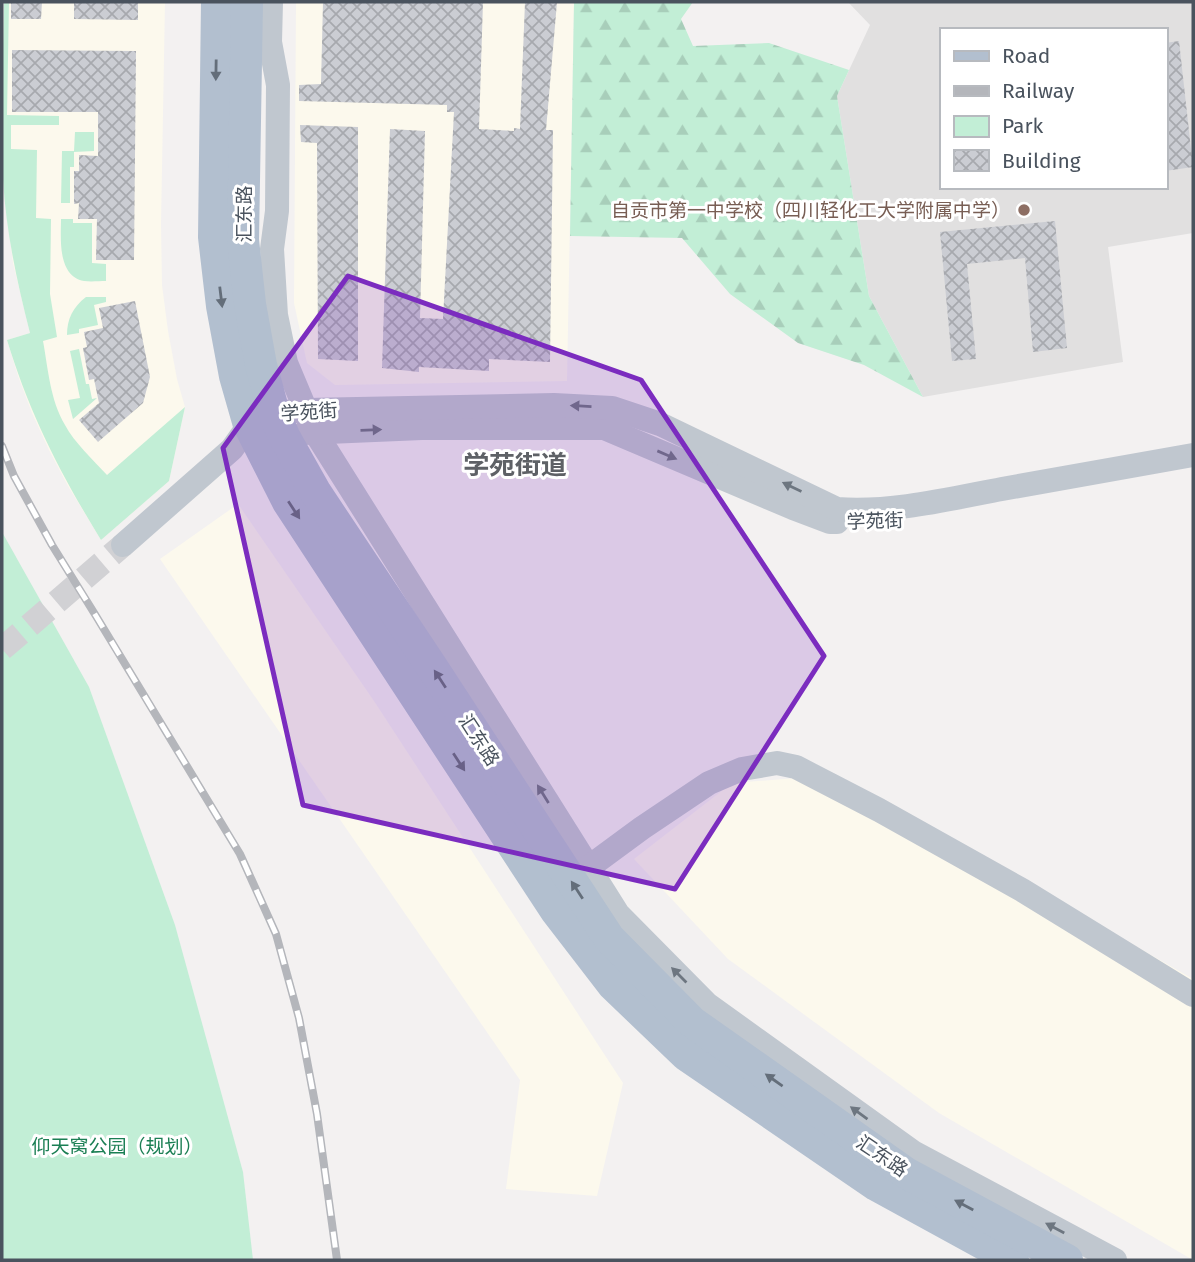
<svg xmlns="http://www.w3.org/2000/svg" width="1195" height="1262" font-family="'Fira Sans','Noto Sans SC',sans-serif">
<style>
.commercial{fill:#fcf9ed}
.education{fill:#e1e0e0;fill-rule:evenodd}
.green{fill:#c2eed6}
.forest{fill:url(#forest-firs)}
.building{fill:url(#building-cross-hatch)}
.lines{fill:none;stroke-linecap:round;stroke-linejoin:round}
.minor-tunnel{stroke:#d1d1d4;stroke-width:24;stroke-dasharray:24 12;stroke-linecap:butt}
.minor{stroke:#c0c7cf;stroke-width:24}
.major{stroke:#b2bfcf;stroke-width:32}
.rail-casing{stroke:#b4b6bb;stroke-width:8}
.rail{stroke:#fff;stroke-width:5;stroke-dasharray:16;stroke-linecap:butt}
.oneway{fill:#646e7a}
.oneway2{fill:#6d7680}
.marked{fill:#7b2cbf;fill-opacity:0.2;stroke:#7b2cbf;stroke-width:5;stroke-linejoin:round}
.education-dot{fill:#8d6e63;stroke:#fff;stroke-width:2.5}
.labels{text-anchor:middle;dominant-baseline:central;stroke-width:6;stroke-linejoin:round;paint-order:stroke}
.education-label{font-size:19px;fill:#785e54;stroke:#fff;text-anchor:end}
.street-label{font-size:19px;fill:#4a535e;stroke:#fff}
.park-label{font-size:19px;fill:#1b7f54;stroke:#fff}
.district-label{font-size:26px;font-weight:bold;fill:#5e6166;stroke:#fff}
</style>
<defs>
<pattern id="forest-firs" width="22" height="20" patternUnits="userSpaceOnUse" patternTransform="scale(1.75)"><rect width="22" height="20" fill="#c2eed6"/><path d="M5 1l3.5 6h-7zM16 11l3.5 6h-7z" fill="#a8ceba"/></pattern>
<pattern id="building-cross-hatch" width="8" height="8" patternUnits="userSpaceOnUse" patternTransform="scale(1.75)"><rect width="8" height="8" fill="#cbcdd3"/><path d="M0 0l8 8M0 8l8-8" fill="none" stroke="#a7a9ae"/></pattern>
</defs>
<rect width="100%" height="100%" fill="#f3f1f1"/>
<g class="commercial">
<polygon points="4,2 165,2 161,224 162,285 168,331 177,379 185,407 169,481 101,540 68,486 49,450 32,413 18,376 7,340 30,333 13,263 3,180 2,96"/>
<polygon points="296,2 574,2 567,381 335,385 307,363 294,303"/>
<polygon points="238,504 374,701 623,1083 597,1196 506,1189 520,1080 160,559"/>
<polygon points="836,775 1193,979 1193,1260 939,1113 728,959 634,859 732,783"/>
</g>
<path class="education" d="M848,2H1193V233L1108,247L1123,362L923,397L869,296L837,96L870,25ZM941,30H1165V187H941Z"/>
<g class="green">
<path d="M4,2H9L7,115L59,116V125H11V149L37,150L36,218L51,219L50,294L57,337L43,341C48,368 50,400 65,425C74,442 93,460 107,475L185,407L169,481L101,540C60,473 30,415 7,340L30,333C17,282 6,232 3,179C0,120 3,61 4,2Z"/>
<polygon points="75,132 94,132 94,151 74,152 74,167 70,167 70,203 61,203 62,151 74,151"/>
<path d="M61,219H73V223H92V263L106,264V281C99,281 91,282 84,281C57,276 61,238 61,219Z"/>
<path d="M86,297H106V302L94,305L98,325L79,329V333L67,335C67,319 73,307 86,297Z"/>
<polygon points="79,349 86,384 89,384 92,399 97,398 73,419 68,400 80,398 70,351"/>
<polygon points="2,532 89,687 175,925 243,1172 253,1260 2,1260"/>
</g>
<polygon class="forest" points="574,2 693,2 681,19 693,46 769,43 849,70 837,96 869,296 923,397 864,365 798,343 730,294 682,238 570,236"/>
<g class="building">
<polygon points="11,2 42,2 41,19 11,19"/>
<polygon points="74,2 138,2 138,20 74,19"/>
<polygon points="323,2 483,2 479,129 514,131 514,128 520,129 525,2 557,2 546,130 553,130 550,362 489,359 489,371 419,367 419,372 382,368 390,129 425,131 420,318 443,319 454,112 447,112 447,105 299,101 299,85 321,84"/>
<polygon points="1179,41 1193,167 1165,171 1165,43"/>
<polygon points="12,50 136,51 134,260 96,260 97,219 78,219 79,203 74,204 74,171 79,171 79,155 98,156 98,112 12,112"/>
<polygon points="300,125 358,127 358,361 318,359 317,143 301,142"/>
<polygon points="1055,221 1067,348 1033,352 1025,258 967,264 976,359 952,361 940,232"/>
<polygon points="135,301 150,377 143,403 98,442 79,420 99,403 94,379 89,380 83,348 87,347 84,332 103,328 99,308"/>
</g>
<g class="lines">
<polyline class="minor-tunnel" points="2,649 123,545"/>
<g class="minor">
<polyline points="271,2 270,42 278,85 277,211 272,249 276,315 286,363 315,432 618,914 707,1004 913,1152 1115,1260"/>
<polyline points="304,433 422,428 604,428 793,508 830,522 837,522"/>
<path d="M123,545L232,449L249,425L274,413L306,410L554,405L612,408L660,424L837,509C892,513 949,499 1002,489C1066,477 1130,466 1193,455"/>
<polyline points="589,867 642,828 709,783 742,769 777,763 796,767 879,810 1022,890 1193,995"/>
</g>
<g class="major">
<polyline points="217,2 214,237 222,306 235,376 249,425 288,502 556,911 613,985 686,1055 876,1185 1013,1260"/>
<polyline points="247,2 243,240 250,304 261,365 274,413 284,436 316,493 428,661 609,938 692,1022 906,1173 1067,1260"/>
</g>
<g class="rail-casing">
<polyline id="rail" points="2,446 14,476 52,545 96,616 240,854 276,934 299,1018 317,1114 337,1260"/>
</g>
<use href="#rail" class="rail"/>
</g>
<defs><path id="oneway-solid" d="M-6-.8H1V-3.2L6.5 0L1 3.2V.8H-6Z" transform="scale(1.75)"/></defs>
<g class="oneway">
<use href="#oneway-solid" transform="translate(216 70) rotate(91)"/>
<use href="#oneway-solid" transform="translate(221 297) rotate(83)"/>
<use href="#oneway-solid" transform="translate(294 510) rotate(57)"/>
<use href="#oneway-solid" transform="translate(440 679) rotate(-123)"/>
<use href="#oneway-solid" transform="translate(459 762) rotate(57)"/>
<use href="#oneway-solid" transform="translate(577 890) rotate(-123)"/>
<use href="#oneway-solid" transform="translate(774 1080) rotate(-145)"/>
<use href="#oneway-solid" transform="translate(964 1205) rotate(-152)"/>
</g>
<g class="oneway2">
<use href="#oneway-solid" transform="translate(581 406) rotate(-177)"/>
<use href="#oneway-solid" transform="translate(371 430) rotate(-2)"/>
<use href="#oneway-solid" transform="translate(667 455) rotate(23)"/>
<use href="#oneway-solid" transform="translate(792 487) rotate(-154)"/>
<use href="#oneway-solid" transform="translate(543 794) rotate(-122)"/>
<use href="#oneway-solid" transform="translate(679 975) rotate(-135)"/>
<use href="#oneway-solid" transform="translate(859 1113) rotate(-144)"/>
<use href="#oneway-solid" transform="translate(1055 1228) rotate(-152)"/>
</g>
<path class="marked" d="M348,276L641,380L824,656L675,889L303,805L223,448Z"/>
<circle class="education-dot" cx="1024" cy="210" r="7"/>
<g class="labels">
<g class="education-label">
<text x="1010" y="210">自贡市第一中学校（四川轻化工大学附属中学）</text>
</g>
<g class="street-label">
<text transform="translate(244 214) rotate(-90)">汇东路</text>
<text transform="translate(309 412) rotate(-4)">学苑街</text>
<text transform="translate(875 521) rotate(-2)">学苑街</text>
<text transform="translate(479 740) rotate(57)">汇东路</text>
<text transform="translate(882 1156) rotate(34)">汇东路</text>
</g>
<g class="park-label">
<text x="117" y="1146">仰天窝公园（规划）</text>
</g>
<g class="district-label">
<text x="515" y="465">学苑街道</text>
</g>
</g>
<rect width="1195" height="1262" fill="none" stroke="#4a535e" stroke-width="7"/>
<rect x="940" y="28" width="228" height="161" fill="#ffffff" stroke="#b7babf" stroke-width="2"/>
<rect x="954" y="51" width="35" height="10" fill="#b2bfcf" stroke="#b7babf" stroke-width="2"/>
<text x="1002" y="63" font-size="21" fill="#4a535e">Road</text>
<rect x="954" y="86" width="35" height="10" fill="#b4b6bb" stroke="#b7babf" stroke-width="2"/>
<text x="1002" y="98" font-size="21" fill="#4a535e">Railway</text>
<rect x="954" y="116" width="35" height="21" fill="#c2eed6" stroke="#b7babf" stroke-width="2"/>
<text x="1002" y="133" font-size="21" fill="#4a535e">Park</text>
<rect x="954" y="150" width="35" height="21" fill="url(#building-cross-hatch)" stroke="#b7babf" stroke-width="2"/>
<text x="1002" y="168" font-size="21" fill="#4a535e">Building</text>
</svg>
